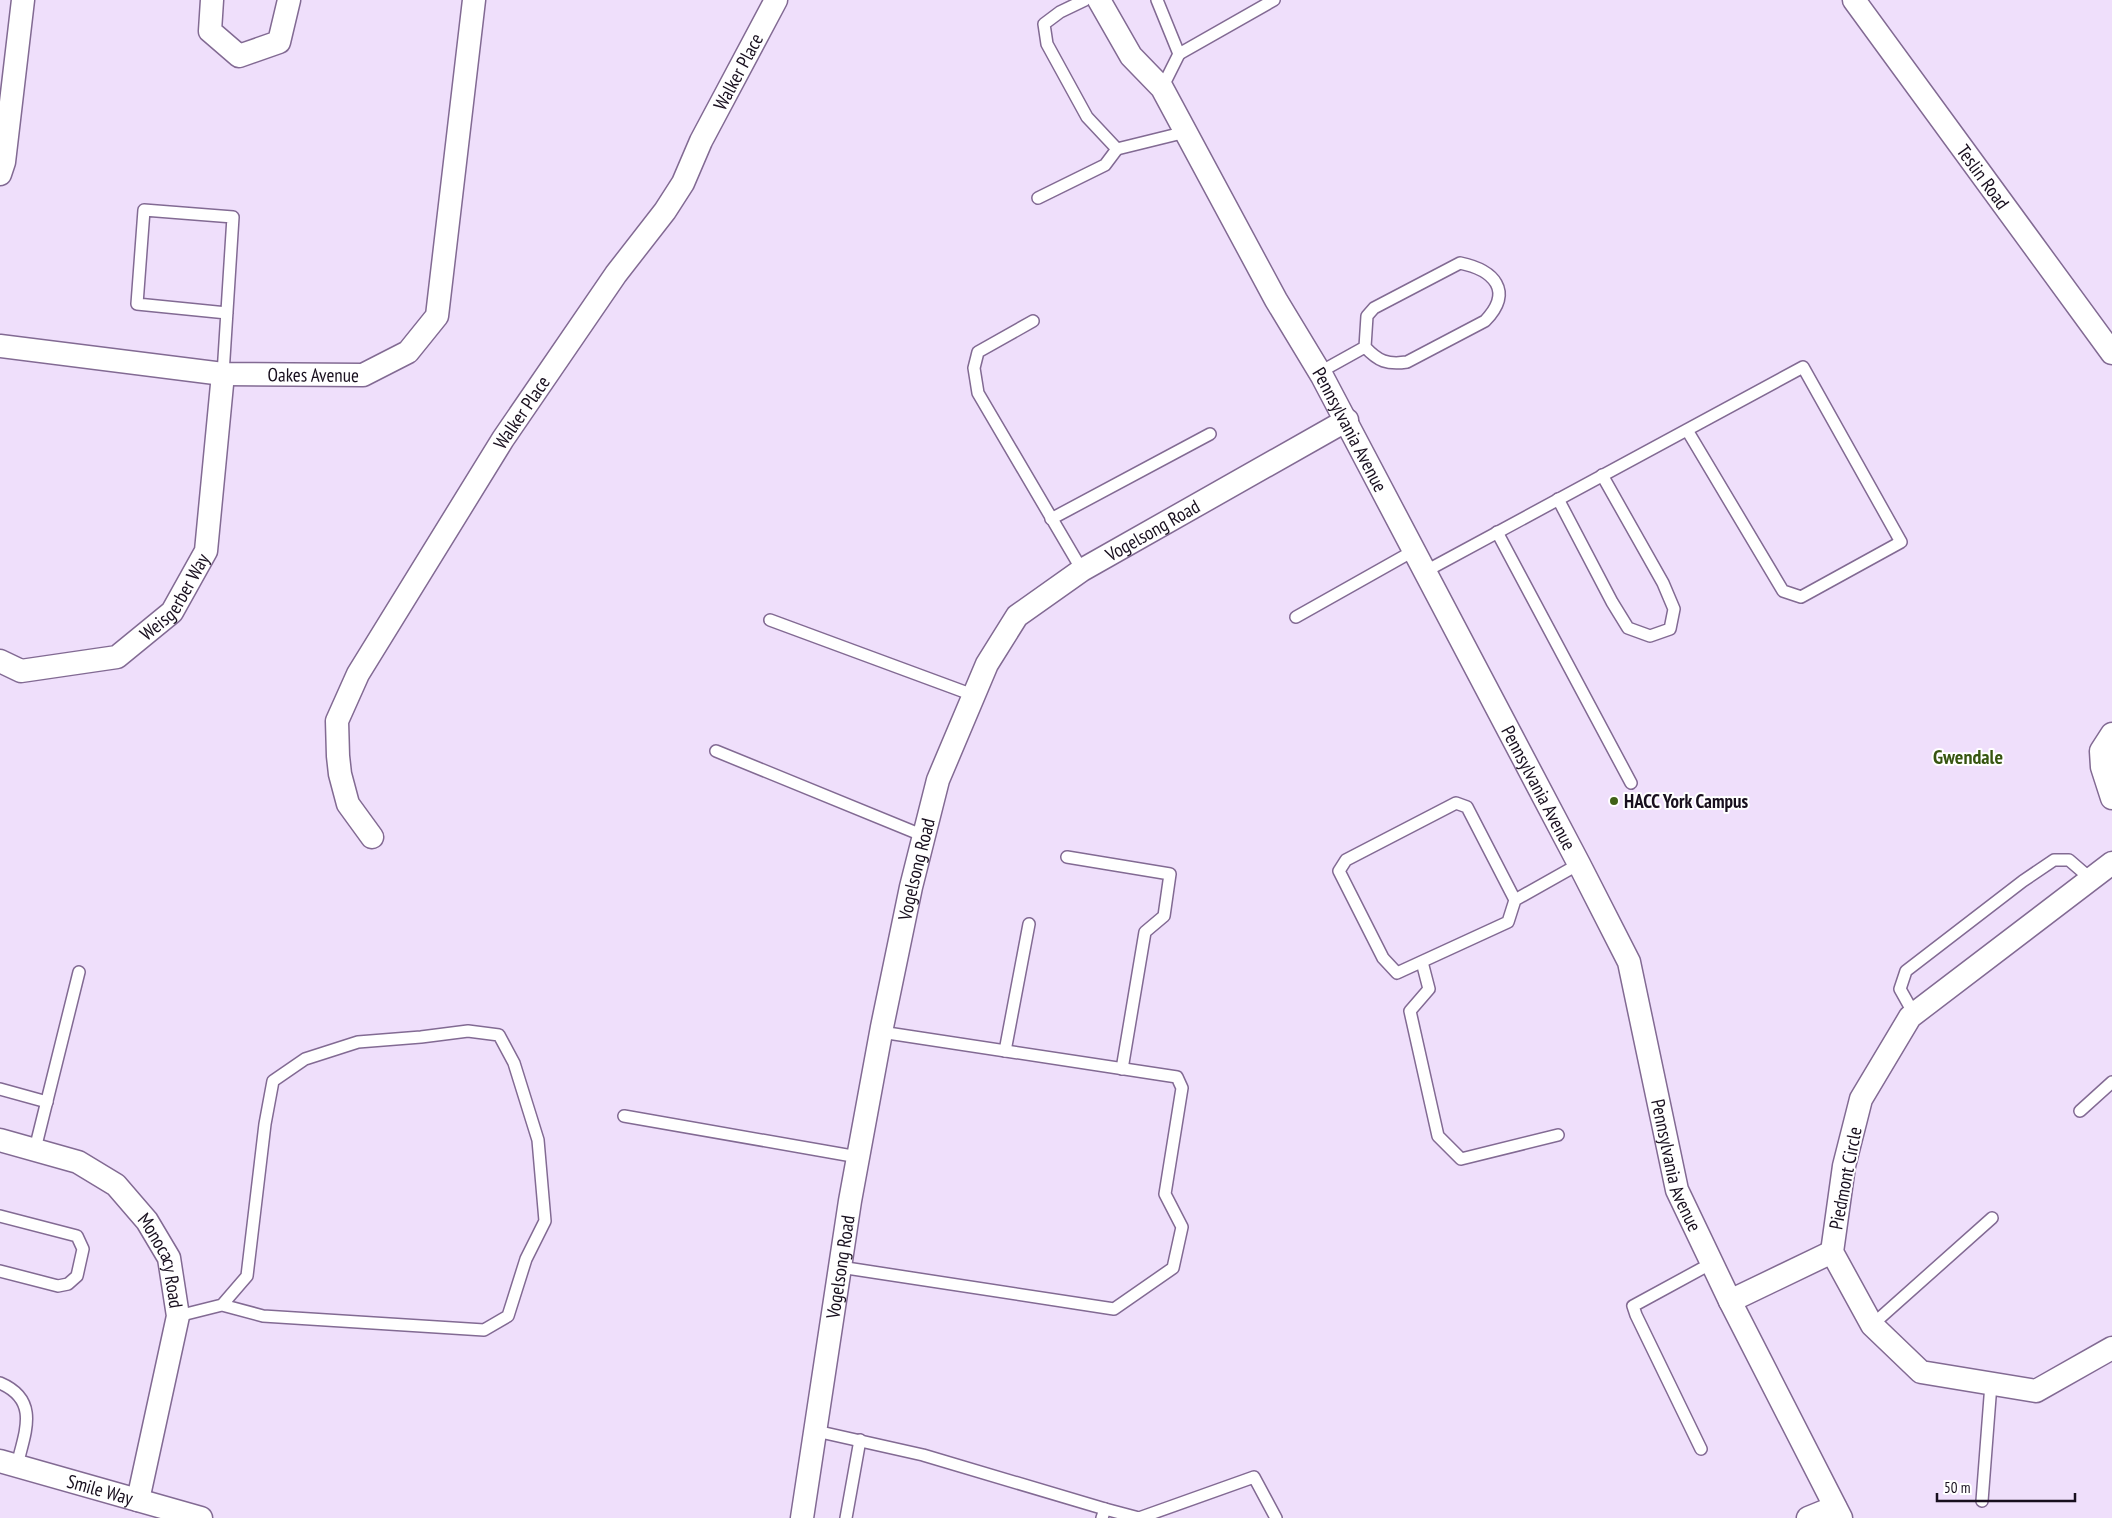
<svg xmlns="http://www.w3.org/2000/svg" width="2112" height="1518" font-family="'PT Sans Narrow',sans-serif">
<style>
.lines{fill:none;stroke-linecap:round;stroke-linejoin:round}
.lane-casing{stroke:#826a93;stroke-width:14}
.street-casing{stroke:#826a93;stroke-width:25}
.lane{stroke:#fff;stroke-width:11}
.street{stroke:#fff;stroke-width:22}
.poi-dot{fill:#406117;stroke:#fff;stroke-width:2}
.labels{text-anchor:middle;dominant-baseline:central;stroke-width:4;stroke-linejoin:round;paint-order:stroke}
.street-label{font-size:19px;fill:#180f1e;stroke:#fff}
.poi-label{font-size:19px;font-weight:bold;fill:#180f1e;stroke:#fff;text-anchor:start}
.neighbourhood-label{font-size:20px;font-weight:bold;fill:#375511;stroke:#fff}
</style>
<rect width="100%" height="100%" fill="#efdffb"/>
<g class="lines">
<g class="lane-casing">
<g id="lane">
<polyline points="1085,0 1060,12 1044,24 1047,44 1087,117 1117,149 1186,132"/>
<polyline points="1157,0 1179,54 1162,88"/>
<polyline points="1179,54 1274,0"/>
<polyline points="1038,198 1105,165 1117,149"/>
<polyline points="1033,321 978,352 974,368 978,393 1082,570"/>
<path d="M1320,372L1365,347L1367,316L1374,308L1460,263C1494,270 1514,291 1485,321L1407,362C1387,365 1378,361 1365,347"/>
<polyline points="223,374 233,217 144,210 137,304 227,313"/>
<polyline points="1558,499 1612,602 1628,628 1650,636 1670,629 1674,609 1663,583 1602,475"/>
<polyline points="1051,519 1210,434"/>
<polyline points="1497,532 1631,783"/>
<polyline points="1426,571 1803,367 1901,542 1801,597 1783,591 1687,430"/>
<polyline points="1296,617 1415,550"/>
<polyline points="770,620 973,695"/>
<polyline points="716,751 924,836"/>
<polyline points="1067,857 1170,874 1164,916 1145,932 1122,1069"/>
<polyline points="1515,900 1467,807 1456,803 1346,860 1339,871 1383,958 1397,973 1508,922 1515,900 1579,864"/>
<polyline points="1422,962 1429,989 1410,1011 1438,1136 1461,1159 1558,1135"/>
<polyline points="1914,1014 1900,989 1906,971 2023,881 2054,860 2069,860 2091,879"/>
<polyline points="1005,1051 1029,924"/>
<polyline points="0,1089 47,1102"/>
<polyline points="2080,1111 2112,1082"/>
<polyline points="624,1116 858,1157"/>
<polyline points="35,1149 79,972"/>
<polyline points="0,1216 77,1236 83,1249 77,1276 68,1284 58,1286 0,1271"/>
<polyline points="840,1267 1114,1309 1173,1268 1182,1227 1165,1194 1182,1088 1177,1077 881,1032"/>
<polyline points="178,1316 222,1305 263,1316 484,1330 508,1316 526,1259 545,1221 538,1140 514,1063 499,1035 468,1031 421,1037 358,1042 305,1059 273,1081 265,1124 247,1276 222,1305"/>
<polyline points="1872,1325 1992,1218"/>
<path d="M0,1383C40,1400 25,1432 17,1465"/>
<polyline points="816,1431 923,1455 1105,1509 1102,1518"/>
<polyline points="1701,1449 1636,1315 1633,1306 1712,1263"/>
<polyline points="1982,1501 1991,1384"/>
<polyline points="1105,1509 1139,1518 1254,1477 1276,1518"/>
<polyline points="846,1518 860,1440"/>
</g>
</g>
<g class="street-casing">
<g id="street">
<polyline points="212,0 210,31 239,56 279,42 289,0"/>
<path id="s1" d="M1099,0L1131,56L1162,88L1276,300L1322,376L1579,864L1629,962L1677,1190L1730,1301L1841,1518"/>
<path id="s2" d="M1854,0L2112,353"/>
<polyline points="0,174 4,162 23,0"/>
<path id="s3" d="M0,346L223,374L363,375L408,352L437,316L474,0"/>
<path id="s4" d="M0,661L21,671L117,657L172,612L206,551L223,374"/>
<polyline points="2112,734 2101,751 2102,767 2112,798"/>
<path id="s5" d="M372,837L348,804L340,774L338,756L337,721L358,674L503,439L616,274L665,211L683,183L701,141L776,0"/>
<polyline points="2112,863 1910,1017 1861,1099 1844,1166 1832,1252 1872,1325 1921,1372 2036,1391 2112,1348"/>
<path id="s6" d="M0,1140L78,1162L116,1185L147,1221L169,1258L178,1316L138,1500"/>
<polyline points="1730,1301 1832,1252"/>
<path id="s7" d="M0,1461L201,1518"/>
<path id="s8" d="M802,1518L850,1201L882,1027L911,887L938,780L987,664L1017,616L1082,570L1347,420"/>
<polyline points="1808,1518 1835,1507"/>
</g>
</g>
<use href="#lane" class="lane"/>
<use href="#street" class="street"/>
</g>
<circle class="poi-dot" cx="1614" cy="801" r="5"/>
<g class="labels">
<g class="street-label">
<text stroke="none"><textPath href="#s5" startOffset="890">Walker Place</textPath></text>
<text stroke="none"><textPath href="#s2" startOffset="219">Teslin Road</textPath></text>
<text stroke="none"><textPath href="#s3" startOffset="315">Oakes Avenue</textPath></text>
<text stroke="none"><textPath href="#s5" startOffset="485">Walker Place</textPath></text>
<text stroke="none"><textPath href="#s1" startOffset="499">Pennsylvania Avenue</textPath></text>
<text stroke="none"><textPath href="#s8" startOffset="1094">Vogelsong Road</textPath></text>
<text stroke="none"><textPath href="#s4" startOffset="205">Weisgerber Way</textPath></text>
<text stroke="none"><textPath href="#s1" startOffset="904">Pennsylvania Avenue</textPath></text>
<text stroke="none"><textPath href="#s8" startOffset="659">Vogelsong Road</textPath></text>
<text stroke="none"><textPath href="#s1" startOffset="1309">Pennsylvania Avenue</textPath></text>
<text transform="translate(1845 1178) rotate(-79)">Piedmont Circle</text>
<text stroke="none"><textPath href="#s6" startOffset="216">Monocacy Road</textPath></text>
<text stroke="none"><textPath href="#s8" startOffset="254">Vogelsong Road</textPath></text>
<text stroke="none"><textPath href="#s7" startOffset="104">Smile Way</textPath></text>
</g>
<g class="poi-label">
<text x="1624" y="801">HACC York Campus</text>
</g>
<g class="neighbourhood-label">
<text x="1968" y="757">Gwendale</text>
</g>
</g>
<path d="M1937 1493v8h138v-8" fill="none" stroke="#180f1e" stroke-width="2.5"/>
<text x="1944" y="1493" font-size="15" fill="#180f1e" stroke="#ffffff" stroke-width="4" paint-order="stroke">50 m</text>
</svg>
